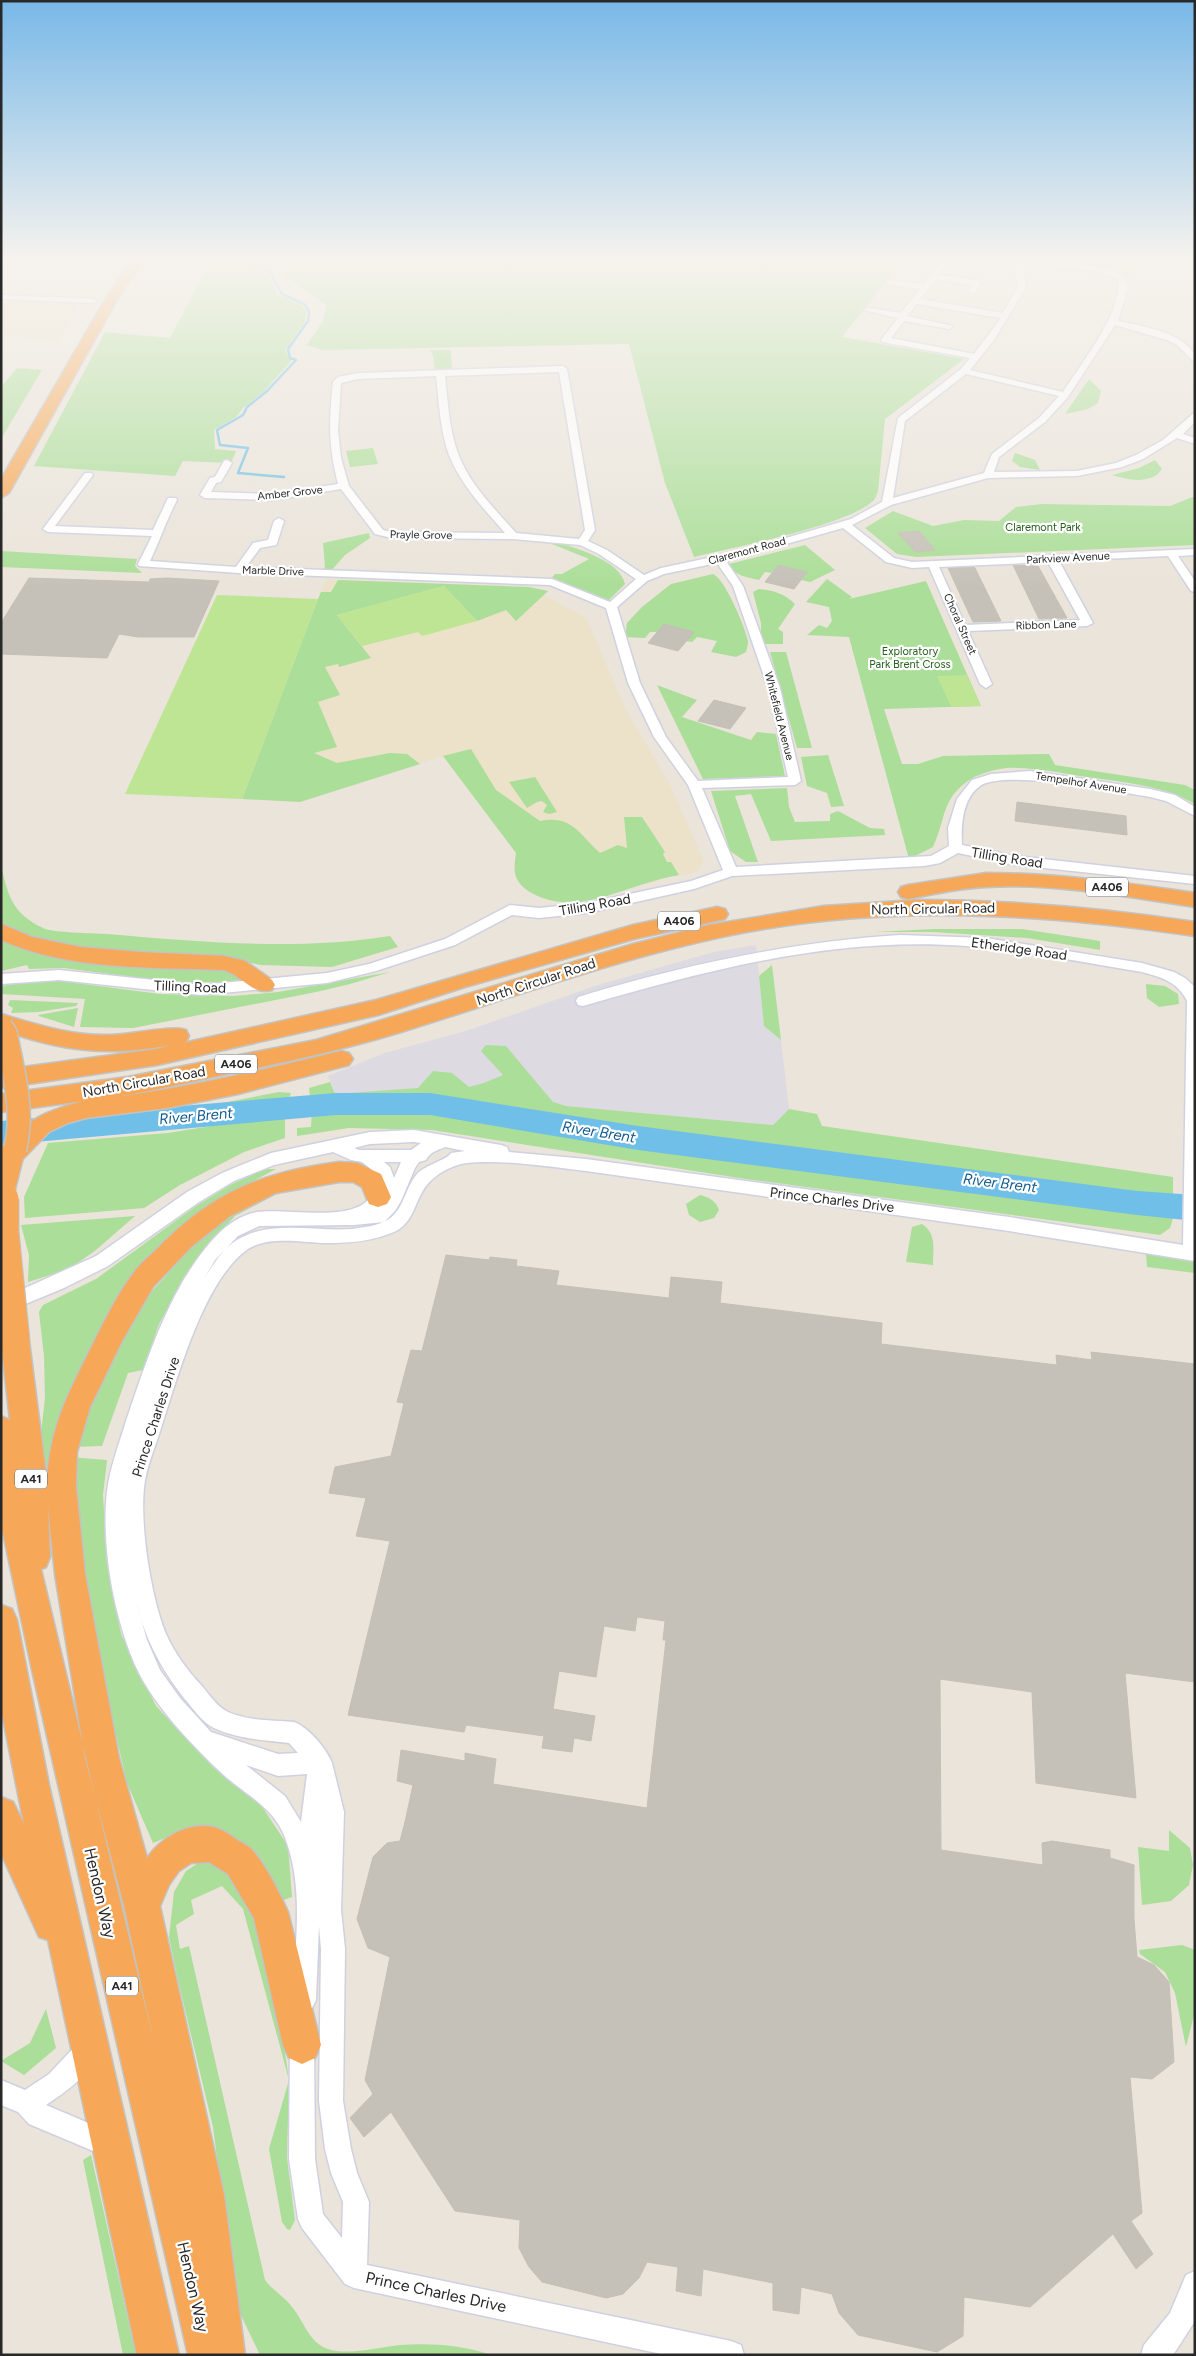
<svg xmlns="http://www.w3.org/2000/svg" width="1196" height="2356" font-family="Figtree,sans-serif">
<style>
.industrial{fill:#dddae2}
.education{fill:#ebe2c9}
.green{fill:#abde98}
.pitch{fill:#bde594}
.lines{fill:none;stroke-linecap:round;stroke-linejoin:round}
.stream{stroke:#70bfe8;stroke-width:2.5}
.river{fill:#70bfe8;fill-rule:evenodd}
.building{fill:#c5c1b9;stroke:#c4c0b4}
.minor-casing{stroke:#cfd1e0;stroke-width:3}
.highway-casing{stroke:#c3c3c3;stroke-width:3}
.minor{fill:#fff;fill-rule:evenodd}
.highway{fill:#f6a858;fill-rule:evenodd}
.highway-bridge-far1-casing{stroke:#c3c3c3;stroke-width:25;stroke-linecap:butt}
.highway-bridge-casing{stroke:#c3c3c3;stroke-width:31;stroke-linecap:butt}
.highway-bridge-far1{stroke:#f6a858;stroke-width:22}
.highway-bridge{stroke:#f6a858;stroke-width:29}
.labels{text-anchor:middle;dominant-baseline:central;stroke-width:4.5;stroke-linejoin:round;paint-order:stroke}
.far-street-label{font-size:11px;fill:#282828;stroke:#fff}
.far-park-label{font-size:11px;fill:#25601c;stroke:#fff}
.shield{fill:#fff;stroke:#686868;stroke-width:1}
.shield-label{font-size:12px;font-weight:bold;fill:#282828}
.street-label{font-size:14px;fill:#282828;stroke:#fff}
.water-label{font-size:15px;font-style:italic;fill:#135c90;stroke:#fff}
.near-street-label{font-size:16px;fill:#282828;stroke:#fff}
</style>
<rect width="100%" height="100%" fill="#eae4da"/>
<polygon class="industrial" points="756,945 764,1026 781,1040 789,1109 773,1125 566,1106 335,1094 328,1076 385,1053 469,1030 601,984 714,952"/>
<g class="education">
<polygon points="1,301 80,304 59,342 1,335"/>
<polygon points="327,579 529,587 586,618 627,712 670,785 704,861 699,870 690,874 661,878 656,882 627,888 577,903 555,901 535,895 526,889 517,879 515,867 516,853 443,756 300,802 242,799 318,599"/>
</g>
<g class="green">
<polygon points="212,259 253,259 266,270 278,294 301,305 306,311 305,322 286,349 287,354 292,360 264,391 243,408 236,417 214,430 215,449 236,451 231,463 183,461 175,476 34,466 105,332 170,338"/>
<path d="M274,259H904L842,337L964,359L885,419L878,491C877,494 875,499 873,501C846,526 733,547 694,557L665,483L629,344L323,350L307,345L323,321L326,305L286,276Z"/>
<polygon points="1101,259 1123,260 1141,268 1127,276 1111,269 1090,265"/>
<polygon points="430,350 451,350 452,371 435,371 433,355"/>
<polygon points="17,368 42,370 1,439 1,387"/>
<polygon points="1089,379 1101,391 1098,403 1088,409 1065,414"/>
<polygon points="373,448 378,464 350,467 346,451"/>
<polygon points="1015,453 1035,460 1040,470 1020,467 1012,461"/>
<path d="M1155,460L1162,469C1152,485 1127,480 1112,475L1139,468Z"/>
<polygon points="1195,496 1195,545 916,557 897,554 865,528 893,511 933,526 964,520 999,521 1016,507 1042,504 1170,506"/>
<polygon points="369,533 370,538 345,555 331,571 322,571 325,567 323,543"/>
<path d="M559,543C579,549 620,561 625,584L607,602L551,579L555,574H562L589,559L552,544Z"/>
<path d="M805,545L835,570L810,582L801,580L806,572L778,565L771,573L765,572L759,580C748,577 733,576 729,564Z"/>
<polygon points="1,551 137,559 135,566 142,573 1,567"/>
<path d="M713,574C725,579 745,627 748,641C748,644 747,649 746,652L736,657L711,652L717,641L697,637L692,642L686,641L693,632H650L645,638L625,637L627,623L642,607L671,584Z"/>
<path d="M827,579L852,597L849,599L926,581L981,706L884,709L902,764H918L943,756L1049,754L1055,765L1185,785L1195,790V804C1161,784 1118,782 1080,776C1057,772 1031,767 1007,768C997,769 980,773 971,779C941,798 946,819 933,847L909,859L849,637L807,635L819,625L827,628L832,621L829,607L806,602Z"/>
<polygon points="338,580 529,587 548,591 516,621 506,610 477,621 444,586 337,615 371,658 339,667 338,664 325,667 340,695 318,702 337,747 314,753 337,763 390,753 407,754 420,764 300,802 242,799 318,599 321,592 331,592"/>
<path d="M759,589C773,590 785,594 795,604L778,629L783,632V644H761V623L753,592Z"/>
<polygon points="770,652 786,652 812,748 797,748"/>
<polygon points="657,685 697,700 682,717 751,740 757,732 776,734 785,776 703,779"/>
<path d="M471,749L496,790L540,821C572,815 578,833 600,853L618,845L627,848L624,817H642L665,852L663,854L667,862H671L679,875C646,880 614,897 580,902C561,905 527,898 517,879C513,872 515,861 516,853L443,756Z"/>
<polygon points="828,755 844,806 831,807 827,793 807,786 801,757"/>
<polygon points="535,777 557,812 549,814 543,812 547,805 542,801 537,802 527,808 509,782"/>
<polygon points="787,788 789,807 795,822 830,821 830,814 838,811 870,828 884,829 885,835 771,841 751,794 735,796 758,862 746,862 730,851 711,791"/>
<path d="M1,865C8,896 12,913 43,928C53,933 92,933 107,934C201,942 296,951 390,936L398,947L332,967L261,965L230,959L55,946L1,926Z"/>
<polygon points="934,929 1022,929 1100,941 1100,950 1027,938 934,932 875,932"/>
<polygon points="1,938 14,946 34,952 223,967 251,981 178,983 64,968 29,969 27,965 1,971"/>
<polygon points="772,965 781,1040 764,1026 759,976"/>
<polygon points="390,972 350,984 316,992 133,1028 80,1027 85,999 1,994 1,986 36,981 60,981 160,994 233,996 278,992"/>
<polygon points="1146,984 1165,986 1178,994 1179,1004 1159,1007 1147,998"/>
<polygon points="10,1000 78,1003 76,1006 38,1012 11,1013 13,1008 8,1005"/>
<polygon points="78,1008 74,1027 39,1016 38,1015"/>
<polygon points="486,1045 506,1046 553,1102 566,1106 773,1125 789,1109 817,1114 822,1126 1173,1177 1173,1196 1124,1193 638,1132 432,1100 311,1104 309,1088 330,1082 335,1094 418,1088 433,1071 452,1073 469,1087 484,1083 503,1075 481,1051"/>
<polygon points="279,1092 291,1093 286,1106 240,1108 207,1106"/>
<polygon points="334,1108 429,1108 678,1150 1061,1196 1174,1215 1170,1228 1160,1235 739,1178 432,1130 349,1128 297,1136 297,1128 311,1127 312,1110"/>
<polygon points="285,1114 285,1138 244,1152 180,1185 144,1208 25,1218 24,1197 48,1143 168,1133"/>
<polygon points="265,1169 276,1169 220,1199 113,1316 57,1518 47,1519 40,1441 45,1398 44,1356 39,1312 43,1305 96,1279 196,1206 232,1184"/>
<polygon points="350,1181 282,1191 235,1216 197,1259 159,1324 143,1370 128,1373 102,1446 71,1447 136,1309 218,1218 282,1189 306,1182"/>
<path d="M700,1195C710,1198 715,1200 719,1210L714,1218L700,1222L689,1215L686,1204Z"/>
<polygon points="135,1216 96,1250 69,1269 28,1282 29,1255 21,1225"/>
<path d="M922,1224C937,1234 933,1249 933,1265L906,1262L912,1227Z"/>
<polygon points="1146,1254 1195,1262 1195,1273 1147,1267"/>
<polygon points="68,1457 107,1460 103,1495 107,1564 121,1634 156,1706 215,1769 259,1802 288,1846 292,1897 278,1902 224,1835 195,1826 153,1843 127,1783 88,1614"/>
<polygon points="1169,1830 1190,1848 1193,1865 1189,1885 1171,1901 1142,1905 1138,1847 1169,1851"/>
<path d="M203,1860L222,1865L253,1904L274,1978L289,2080L287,2158L295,2220L290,2230L287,2229L282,2222L269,2149L289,2080L243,1909L222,1886L191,1900L194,1914L176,1925L180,1949L189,1946L265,2280C273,2291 284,2296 292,2307C304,2321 309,2343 328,2349C347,2356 380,2347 400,2345C430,2343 463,2345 491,2355H260L236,2305L213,2127L177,1976L169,1937L174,1892L186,1871Z"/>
<polygon points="1182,1945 1193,1949 1195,1952 1195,2011 1186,2047 1175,1993 1165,1972 1140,1954 1139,1950"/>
<polygon points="46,2009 56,2048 24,2075 1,2061 30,2043"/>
<polygon points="91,2155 136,2355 123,2355 83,2160"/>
</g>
<g class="pitch">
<polygon points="444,586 477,621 422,636 418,632 362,646 337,615"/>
<polygon points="217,595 318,599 242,799 125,794"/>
<polygon points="967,675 981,706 951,707 937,676"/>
</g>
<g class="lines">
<polyline class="stream" points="256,259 269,270 282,294 304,304 309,311 308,321 288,349 290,358 296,360 267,391 247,407 243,415 217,430 220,445 248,448 238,473 284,477"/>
<polygon class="river" points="336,1093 430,1093 638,1126 1137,1191 1195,1195 1195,1221 1137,1215 638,1150 430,1115 336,1115 1,1145 1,1121"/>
</g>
<g class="building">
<polygon points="919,531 935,550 915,552 898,533"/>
<polygon points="778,565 807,572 794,589 765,582"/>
<polygon points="1013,565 1038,566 1067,618 1039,619"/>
<polygon points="974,567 975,568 1001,621 973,622 948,568"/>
<polygon points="29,578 149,582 150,579 167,578 219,581 194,637 138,637 119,634 107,658 1,654 1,623"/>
<polygon points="664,624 694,632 678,651 648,643"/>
<polygon points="714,700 746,708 730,729 698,721"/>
<polygon points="1017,802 1126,816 1127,835 1015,821"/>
<polygon points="446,1255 489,1260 490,1257 517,1260 516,1266 559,1271 556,1285 669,1298 671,1277 722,1282 720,1303 882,1323 881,1344 1057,1365 1056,1355 1092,1360 1091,1352 1195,1364 1195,1682 1125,1673 1136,1798 1036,1783 1032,1692 940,1679 941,1850 1043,1865 1042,1843 1052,1841 1110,1850 1110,1858 1134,1865 1134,1919 1137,1957 1154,1965 1169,1982 1174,2062 1152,2079 1130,2077 1142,2213 1131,2221 1153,2254 1136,2269 1113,2234 1030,2307 964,2297 963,2336 937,2352 858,2335 839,2313 832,2294 801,2287 799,2314 773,2310 773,2283 703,2269 701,2296 676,2291 678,2267 647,2262 639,2278 623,2294 606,2298 542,2282 529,2267 519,2248 520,2220 455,2211 391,2112 364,2137 350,2118 373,2094 365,2080 390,1957 368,1948 357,1919 373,1857 387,1843 400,1841 405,1822 413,1785 397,1781 401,1750 465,1761 465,1753 496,1759 493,1784 647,1808 666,1640 663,1640 665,1621 637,1617 635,1631 604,1626 596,1677 559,1671 553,1709 595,1716 591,1741 574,1738 572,1752 542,1748 544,1736 466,1725 464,1732 348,1715 390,1541 356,1536 366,1498 329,1493 335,1467 391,1456 404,1403 397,1402 411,1350 422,1351"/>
</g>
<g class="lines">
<g class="minor-casing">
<g id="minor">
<path d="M976,259L977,261L973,263L947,264L939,275L980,281L981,283L975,293L968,291L972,285L936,279L920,299L1003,313L1018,287L1014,259C1040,259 1106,262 1126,278L1128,288L1118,321C1144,327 1177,330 1195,354V363L1177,345L1167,340L1115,325L1068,397L1045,422L999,457L994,472L1077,471L1116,463L1136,455L1163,440L1195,412V422L1183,434L1195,438V444L1177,438L1143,459L1122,467L1077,476L988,478L891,505L852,525L894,558L912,562L1195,549V555L1178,556L1195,581V592L1191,591L1168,556L1059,561L1093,623L1087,626L968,631L992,684L986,688L980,684L929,567L912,568L886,562L843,528L726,561L743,586L780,688L801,781L795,785L702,788L736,867L931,856L949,846L948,828L957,799L972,780L991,774L1030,771L1150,789L1175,795L1195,807V816L1166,801L1150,797C1118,792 1005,769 980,786C962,799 961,826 962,845L1015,856L1195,876V884L1015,865L958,853L940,863L924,866L732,876L694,889L587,913L539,918L512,915L455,945L376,971L327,983L201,995L59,980L1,984V974L59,970L201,985L327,973L369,964L445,939L510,905L539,908L587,903L691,881L723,870L688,785L654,737L628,683L606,608L550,585L239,573L139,566L138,564L152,536L48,532L43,529L85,473H91L93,475L55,526L153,530L168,498H176L177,500C166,521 160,540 150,561L236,567L253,543L268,540L274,521L279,518L284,521L277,543L276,545L260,548L246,567L552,579L610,602L636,579L599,554L580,545L513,539L392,538L375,534L341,489L273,500L205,498L200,495L210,478L215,477L224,461L227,460L232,463L221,482L216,483L211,492L273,494L338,484C328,445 329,422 333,382L338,377L358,373L563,366L567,369L595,530L588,541L607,550L644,575L661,568L741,551L851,519L882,502L898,418L961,369L970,358L882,342L881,340L898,318L864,310L868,308L901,313L920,289L887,284V280L924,284L942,260ZM1022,262L1101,272L1118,279C1124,311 1080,365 1063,392L970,370L994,340L1026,287ZM917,304L1001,318L974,354L891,338L904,321L949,329L953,326L907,316ZM559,372L585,530L579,539L516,533C495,509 471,486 459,456C449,431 448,402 445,376ZM966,374L1059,396L1039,418L992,454L984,473L893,498L905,421ZM436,376C439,402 440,430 449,455C461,485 484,509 505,533L392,532L383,530L349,486L341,458L338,431L341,383L358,379ZM1048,562L1080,620L965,625L939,567ZM717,563L733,586L768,688L788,777L698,781L666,737L640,683L617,607L647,581L664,574Z"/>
<polygon points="1177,259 1185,259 1195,270 1195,277"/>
<polygon points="1,295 93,299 97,301 93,303 1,299"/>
<path d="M900,935L986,938L1142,963L1174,972L1185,978L1194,986L1195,1261L1009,1231L586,1171C550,1167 502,1159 467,1163C452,1165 435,1174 426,1186C414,1202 414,1223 394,1232C373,1241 351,1243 328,1243C304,1243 270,1235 248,1249C204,1279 177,1379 161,1428C155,1448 146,1467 144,1488C140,1527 151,1597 166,1634C174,1652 187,1670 201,1685C209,1694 217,1707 228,1712C247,1721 273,1720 294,1722C309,1728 326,1748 332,1763L344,1812L341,1910L345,1949L343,2101L351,2149L357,2173L369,2202L367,2265L731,2341L741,2345L744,2355H666L354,2288L345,2284L302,2228L298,2219L289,2159L290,2042L293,2033L302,2030L311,2033L314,2042L315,2159L323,2214L342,2238L343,2202L331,2173L325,2149L319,2101L321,1949L319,1926L316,2000L312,2008L304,2012L296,2008L292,2000C295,1946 305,1887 284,1835C273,1808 247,1795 226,1777C208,1761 191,1743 175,1725C161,1708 147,1690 137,1669C114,1619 101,1546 107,1491C110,1467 119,1444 126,1421C142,1374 158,1324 183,1281C200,1254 223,1218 257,1212C286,1208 348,1222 368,1200C373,1195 376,1187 379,1182L377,1174L362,1162L351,1160L333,1152L274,1165L234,1181L199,1202L108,1266L64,1288L6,1312L1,1311V1299L96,1256L187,1192L222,1173L271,1153L370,1132L414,1130L501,1145L507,1147L509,1152L586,1159L1009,1217L1183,1245L1187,1001C1178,982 1161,977 1142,972C1084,963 1025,950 966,946C835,936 708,970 583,1006L578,1005L576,1001L578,997C684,965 789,942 900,935ZM414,1142L421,1143L411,1150H359L354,1148L370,1144ZM445,1147L465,1151L451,1153C447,1160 425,1165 417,1174C405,1188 404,1209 389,1219C378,1226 365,1227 352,1229C315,1232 270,1219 237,1240C223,1248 214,1264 205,1277L215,1260L238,1236L259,1226L354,1225L384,1222L395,1211L401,1201L415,1168L419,1162L426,1160C430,1152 436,1151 445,1147ZM384,1162H401L394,1178L390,1167ZM136,1602C146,1641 163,1673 189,1704C196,1713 204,1723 214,1728C238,1739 263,1740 289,1743L298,1753L278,1754L211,1732L180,1698L160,1670L147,1640ZM246,1765L278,1776L307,1774L301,1822L285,1796Z"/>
<path d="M89,2038L98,2041L101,2050C92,2073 66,2092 46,2105L119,2136L123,2145L119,2154L110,2158L29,2124L18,2112L1,2105V2080L25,2090L49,2074L80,2041Z"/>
<polygon points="1195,2271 1195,2321 1173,2355 1141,2355 1144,2345 1170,2313 1186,2275"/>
</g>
</g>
<g class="highway-casing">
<g id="highway">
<polygon points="132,259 144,259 118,298 9,493 1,498 1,479 106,298"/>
<path d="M986,873C1056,873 1125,883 1195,893V907C1128,897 1055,883 987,887C960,888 934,894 908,899L901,897L898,892L901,887L908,885Z"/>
<path d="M917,900C1010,900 1102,908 1195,922V936C1040,913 885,904 731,935C619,958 511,998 401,1032C339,1051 276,1064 213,1077C180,1084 147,1092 115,1097C192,1087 266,1069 341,1051L349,1053L353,1059L349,1065L238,1094L167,1108L86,1118L68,1123L49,1132L15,1167L6,1170L1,1168V1148C25,1120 49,1110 83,1101L1,1112V1094L128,1077L316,1040L633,944L709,925L824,906Z"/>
<path d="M717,907L725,909L728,914L725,919L634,939L465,987L378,1015L157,1065L1,1088V1070L157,1049L171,1045C106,1057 63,1051 1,1030V1014C38,1025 71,1036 110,1035C131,1035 168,1025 186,1030L189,1036L186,1042L183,1043L376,1000L633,925Z"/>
<path d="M1,924L32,937L80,947L140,952L224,956L245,961L272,980L275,985L272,990C252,996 242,975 224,970C150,967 71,971 1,940Z"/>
<path d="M339,1162L357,1163L381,1174L391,1197L387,1204L378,1207L369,1204L362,1187L353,1182H339L276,1193L230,1216L191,1247L153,1287L122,1341L90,1407L77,1452L76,1486L85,1574L119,1758L147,1858C161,1838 187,1822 213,1827C222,1829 230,1835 237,1840C242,1843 249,1846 253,1851C267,1868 279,1892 288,1912L321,2045L315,2058L302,2064L289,2058L283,2045L254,1918L228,1874L209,1862L191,1863L179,1871L169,1885L160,1906L224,2195L245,2355H188L32,1670L1,1523V1416L10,1420L1,1341L5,1333L15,1329L25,1333L29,1341L47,1482C50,1430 65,1400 88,1354C102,1326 116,1296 135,1271C141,1263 151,1255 159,1247C213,1192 263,1172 339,1162ZM48,1507L55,1574L85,1758L124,1905L154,2043L41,1569L46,1567L50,1557Z"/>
<polygon points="1,1605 12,1609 17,1620 49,1785 179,2355 137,2355 48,1940 39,1937 1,1853 1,1797 13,1802 24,1824 1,1708"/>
</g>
</g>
<use href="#minor" class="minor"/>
<use href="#highway" class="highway"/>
<g class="highway-bridge-far1-casing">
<g id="highway-bridge-far1">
<path d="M1,1026L6,1034C13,1072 25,1111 15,1149"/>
<polyline points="4,1200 4,1188 12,1156"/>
</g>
</g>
<g class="highway-bridge-casing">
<polyline id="highway-bridge" points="4,1199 4,1232 15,1341"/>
</g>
<use href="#highway-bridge-far1" class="highway-bridge-far1"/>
<use href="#highway-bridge" class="highway-bridge"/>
</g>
<linearGradient id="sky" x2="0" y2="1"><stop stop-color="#78b8e8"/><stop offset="0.44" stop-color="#f6f3ee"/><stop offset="1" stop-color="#f6f3ee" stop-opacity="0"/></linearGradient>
<rect width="1196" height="589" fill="url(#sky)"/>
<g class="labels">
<g class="far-street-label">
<text transform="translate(290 493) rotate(-6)">Amber Grove</text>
<text transform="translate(421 535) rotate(1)">Prayle Grove</text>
<text transform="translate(747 551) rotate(-15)">Claremont Road</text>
<text transform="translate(1068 558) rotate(-3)">Parkview Avenue</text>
<text transform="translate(273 571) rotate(2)">Marble Drive</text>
<text transform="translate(960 624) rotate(66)">Choral Street</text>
<text transform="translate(1046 625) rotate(-2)">Ribbon Lane</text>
<text transform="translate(779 716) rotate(76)">Whitefield Avenue</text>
<text transform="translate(1081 783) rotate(9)">Tempelhof Avenue</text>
</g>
<g class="far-park-label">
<text x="1043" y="527">Claremont Park</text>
<text x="910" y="651">Exploratory<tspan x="910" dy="13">Park Brent Cross</tspan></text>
</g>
<g class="shield">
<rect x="1086" y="877.5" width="42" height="19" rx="4"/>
<rect x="658" y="911.5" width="42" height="19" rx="4"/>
<rect x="215" y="1054.5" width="42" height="19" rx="4"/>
<rect x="15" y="1469.5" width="32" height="19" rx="4"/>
<rect x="106" y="1976.5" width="32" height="19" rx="4"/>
</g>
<g class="shield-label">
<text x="1107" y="887">A406</text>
<text x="679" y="921">A406</text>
<text x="236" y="1064">A406</text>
<text x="31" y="1479">A41</text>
<text x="122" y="1986">A41</text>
</g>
<g class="street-label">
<text transform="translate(1007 858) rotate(9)">Tilling Road</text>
<text transform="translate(595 905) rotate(-10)">Tilling Road</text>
<text transform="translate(933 909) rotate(-1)">North Circular Road</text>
<text transform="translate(1019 949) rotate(8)">Etheridge Road</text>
<text transform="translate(536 982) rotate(-18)">North Circular Road</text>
<text transform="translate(190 987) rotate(2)">Tilling Road</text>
<text transform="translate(144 1082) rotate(-10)">North Circular Road</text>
<text transform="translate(832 1200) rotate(7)">Prince Charles Drive</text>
<text transform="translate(156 1417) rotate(-72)">Prince Charles Drive</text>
</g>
<g class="water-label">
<text transform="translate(196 1116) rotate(-5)">River Brent</text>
<text transform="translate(599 1132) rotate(9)">River Brent</text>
<text transform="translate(1000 1183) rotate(7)">River Brent</text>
</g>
<g class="near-street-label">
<text transform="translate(100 1893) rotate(77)">Hendon Way</text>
<text transform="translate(193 2287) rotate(77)">Hendon Way</text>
<text transform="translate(436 2292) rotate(12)">Prince Charles Drive</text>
</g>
</g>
<rect width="1196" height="2356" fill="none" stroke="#282828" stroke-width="5"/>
</svg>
